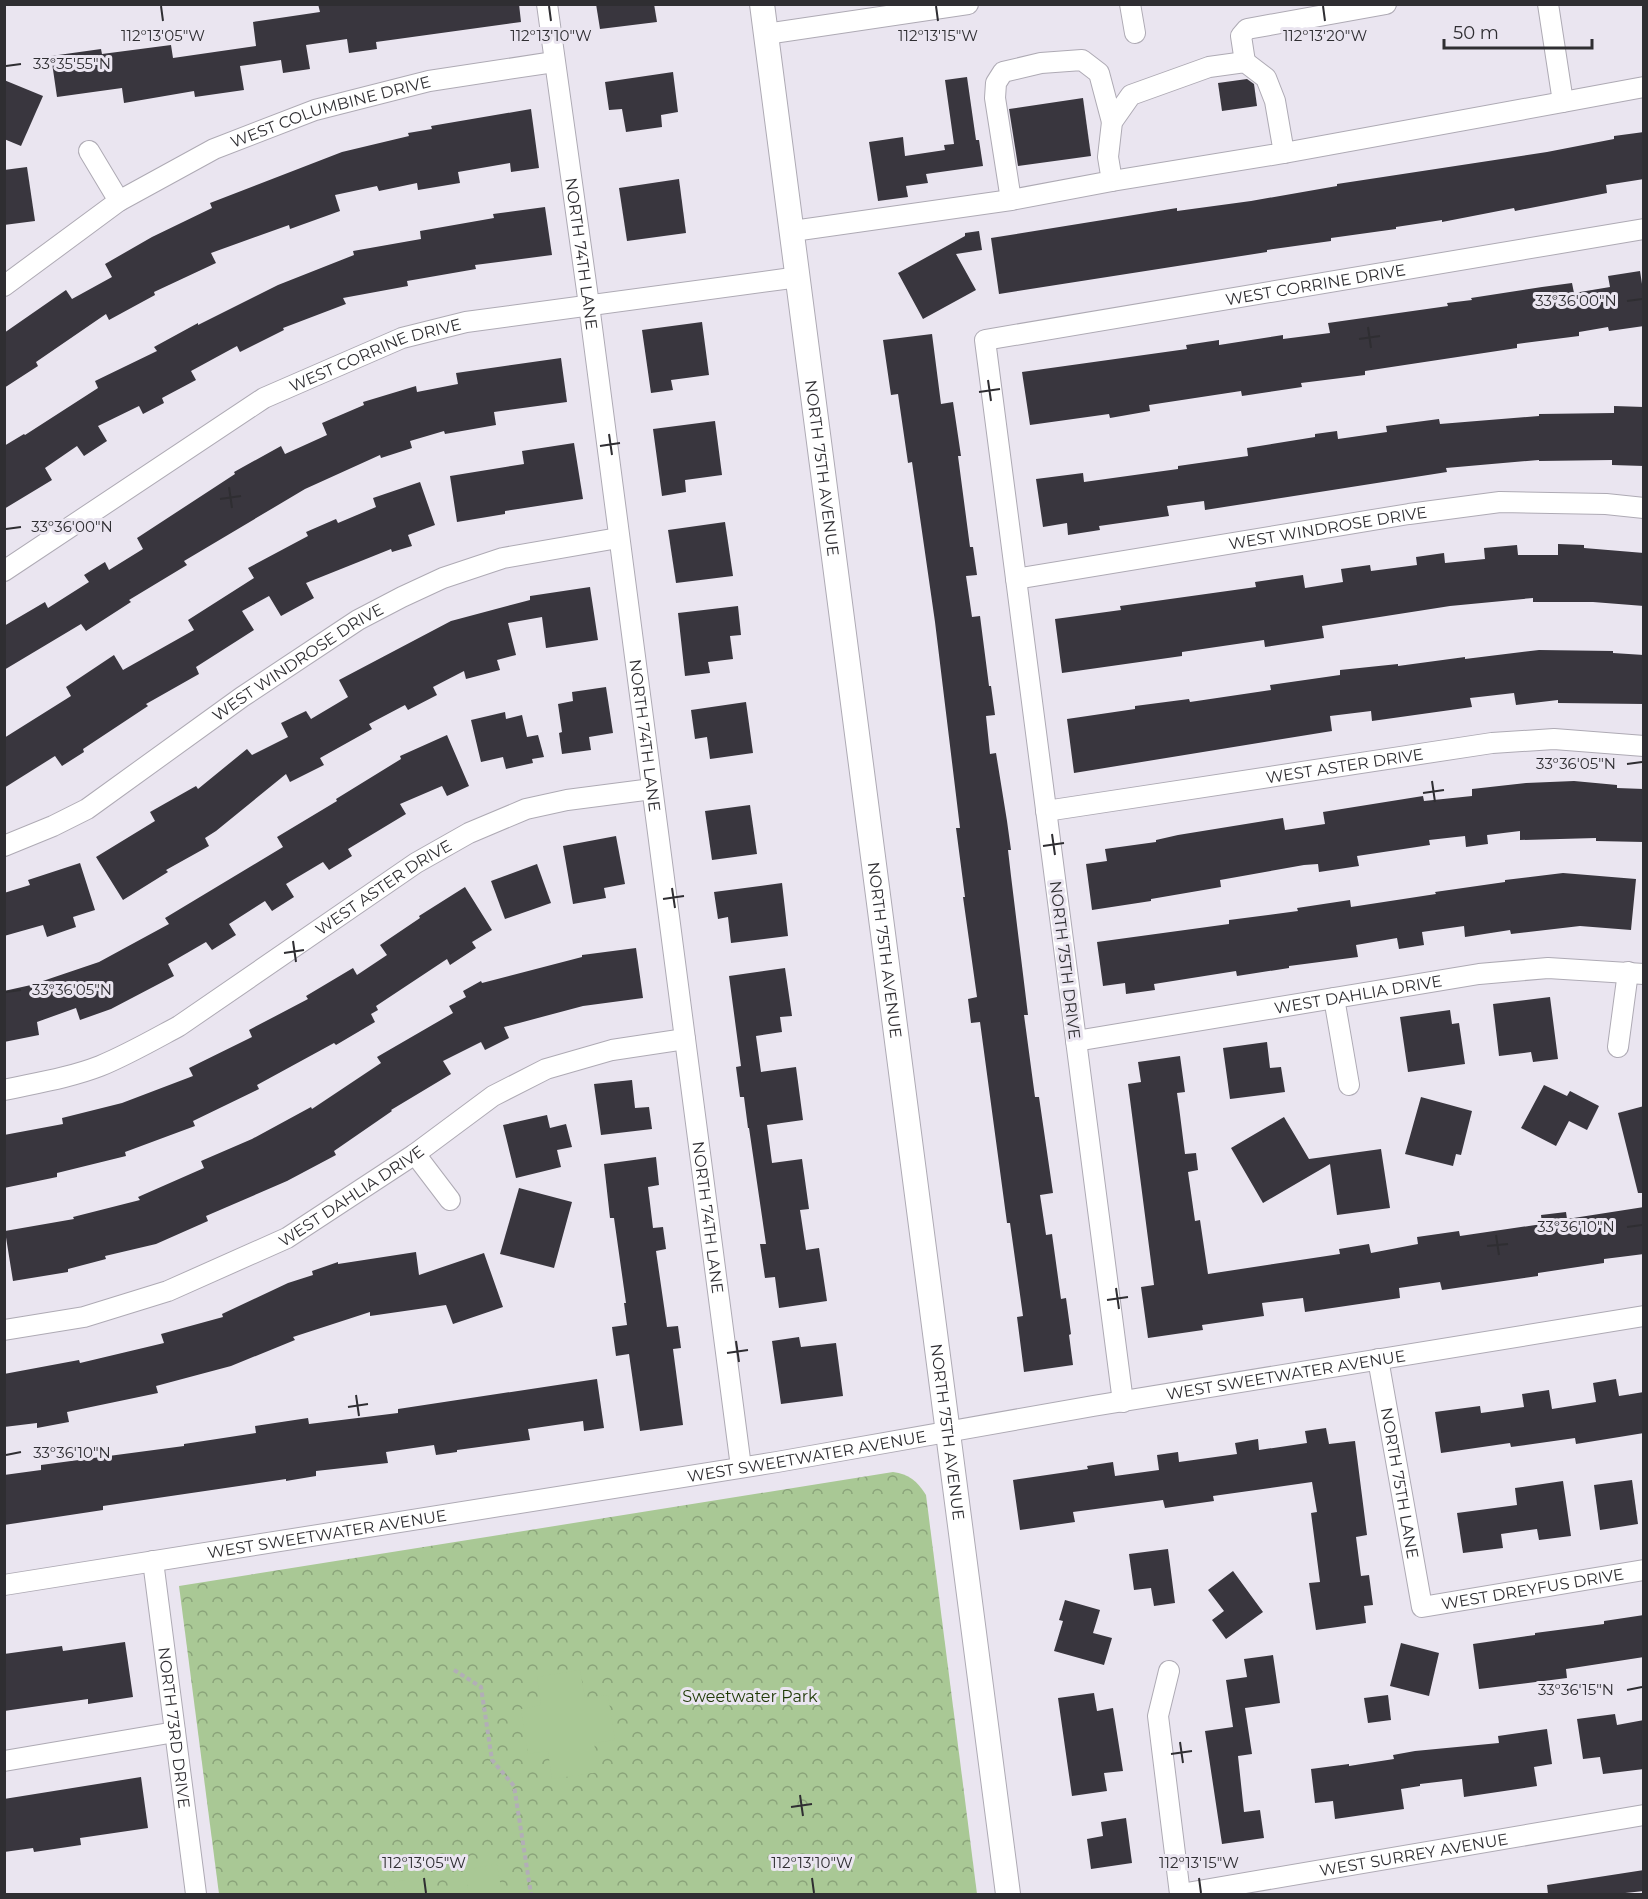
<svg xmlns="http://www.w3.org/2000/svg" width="1648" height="1899" font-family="Montserrat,sans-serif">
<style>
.park{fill:url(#park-crowns)}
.garden{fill:#a9c895}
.building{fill:#39363e}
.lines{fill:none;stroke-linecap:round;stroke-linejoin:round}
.minor-casing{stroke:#aeaab4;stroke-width:22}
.major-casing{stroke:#aeaab4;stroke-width:26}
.path{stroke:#b2aeb7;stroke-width:4;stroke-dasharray:4.5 3;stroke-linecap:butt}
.minor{stroke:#fff;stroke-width:20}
.major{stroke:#fff;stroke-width:24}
.ticks{fill:none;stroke:#2f2e32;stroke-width:2}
.labels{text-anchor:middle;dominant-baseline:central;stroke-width:6;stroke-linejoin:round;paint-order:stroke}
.street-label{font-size:16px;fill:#2f2e32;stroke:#eae5f0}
.park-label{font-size:16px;fill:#1d3804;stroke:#eae5f0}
.ticks-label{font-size:15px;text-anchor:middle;fill:#2f2e32;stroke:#eae5f0;stroke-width:6;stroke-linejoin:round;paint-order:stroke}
</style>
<defs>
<pattern id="park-crowns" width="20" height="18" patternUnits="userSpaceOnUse" patternTransform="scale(1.5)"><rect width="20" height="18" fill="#a9c895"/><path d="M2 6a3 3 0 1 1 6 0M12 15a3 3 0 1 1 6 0" fill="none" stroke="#8aa37a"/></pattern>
</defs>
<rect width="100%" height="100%" fill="#eae5f0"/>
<path class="park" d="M893,1472C909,1474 917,1481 926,1495L977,1894H219L179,1586Z"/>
<g class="garden">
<polygon points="580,1670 585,1698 608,1695 615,1740 594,1743 599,1772 552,1779 548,1751 528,1754 521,1709 541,1705 537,1677"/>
<polygon points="497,1864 502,1894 469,1894 464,1870"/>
<polygon points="426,1876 429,1894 396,1894 394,1882"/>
</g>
<g class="building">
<polygon points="318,4 519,4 521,22 376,42 377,49 349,53 347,39 306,45 310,69 283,73 281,60 240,66 244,90 195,97 194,91 124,103 122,88 57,97 51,56 101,49 102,54 171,45 173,58 256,46 253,22 320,12"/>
<polygon points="596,4 654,4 657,22 600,29"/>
<polygon points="673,72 678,112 661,115 662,127 626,132 622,109 609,110 605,82"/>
<polygon points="967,77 976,140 979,140 983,166 926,174 928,183 906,186 908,197 878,201 869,142 903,137 905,156 945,150 944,145 954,144 945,80"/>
<polygon points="1247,79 1254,84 1257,106 1222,111 1218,83"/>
<polygon points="4,80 43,96 21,146 4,139"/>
<polygon points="1083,98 1091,156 1018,166 1009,109"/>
<polygon points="531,109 539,168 511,172 510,163 458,172 460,183 418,190 417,183 379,191 377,186 335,195 340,211 290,229 289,225 211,253 216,263 154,292 155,295 109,320 106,314 36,362 38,366 4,388 4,333 66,290 72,299 112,277 105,264 152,237 212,208 210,203 342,152 409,136 408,133 432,129 431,126"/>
<polygon points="1644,132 1644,179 1606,185 1607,193 1515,211 1514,208 1442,222 1442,220 1396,227 1396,229 1331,238 1331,241 1267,250 1267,252 999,294 991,238 1177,208 1177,211 1251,201 1337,186 1337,184 1547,152 1614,139 1614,136"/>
<polygon points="27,167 35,221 4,225 4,170"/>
<polygon points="679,179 686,233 627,241 619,188"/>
<polygon points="545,207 552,255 475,265 476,269 407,281 408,286 343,298 346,304 283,328 284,330 240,352 237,346 191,371 196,380 162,398 164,403 143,414 139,406 98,426 107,441 84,456 77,446 45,468 52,480 4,509 4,446 24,434 25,435 98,388 95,381 157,351 154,347 198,323 198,325 278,285 354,255 353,251 421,239 420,231 494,218 493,214"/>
<polygon points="979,231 982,250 956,254 976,290 923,319 898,273 965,236 965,233"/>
<polygon points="1640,271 1644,297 1644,326 1609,331 1608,327 1579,332 1579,336 1517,344 1517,348 1365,371 1365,375 1301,383 1302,387 1242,396 1241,391 1149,405 1150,411 1110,418 1109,414 1030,425 1022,372 1187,349 1186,345 1219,340 1219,345 1283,335 1283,339 1330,333 1328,323 1448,306 1447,303 1472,300 1471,298 1542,287 1572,283 1574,293 1610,287 1608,276"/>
<polygon points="702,322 709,375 671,380 673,390 651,393 642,330"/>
<polygon points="932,334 941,404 953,402 961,456 958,456 970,547 973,547 977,575 966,576 972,617 980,616 989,686 991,686 995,715 986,716 990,754 996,753 1007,821 1011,850 1008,850 1011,876 1028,1015 1024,1015 1035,1097 1039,1097 1053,1193 1040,1195 1046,1235 1052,1234 1061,1299 1066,1298 1071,1334 1069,1335 1073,1365 1024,1372 1017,1317 1023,1316 1010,1223 1007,1223 980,1022 971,1023 968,999 977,997 963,897 965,897 956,828 960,828 935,622 912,462 908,463 898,394 891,395 883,340"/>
<polygon points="561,358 567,402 494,412 496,425 445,434 444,431 410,441 412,448 381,458 380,455 305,489 184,561 187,565 129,600 131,602 86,631 81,624 4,670 4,626 45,602 48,608 89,582 84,575 105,562 109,570 143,549 137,538 235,474 234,472 281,446 285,454 327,435 322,423 364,405 363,402 416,386 417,392 458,384 456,373"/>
<polygon points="1614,406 1644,407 1644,466 1612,465 1612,460 1539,461 1539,460 1446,468 1447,472 1205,510 1204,501 1167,506 1169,516 1099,526 1100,530 1068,535 1067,523 1043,527 1036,479 1083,473 1084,482 1178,469 1178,466 1248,456 1247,448 1315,437 1315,434 1337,431 1338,439 1387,432 1386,426 1439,419 1440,424 1539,416 1539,414 1614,413"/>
<polygon points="715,421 722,475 685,480 686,492 662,496 653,429"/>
<polygon points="574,443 583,499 505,511 505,514 457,522 450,476 524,464 522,451"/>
<polygon points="420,482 435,525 408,535 412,546 392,552 391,549 306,583 314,598 281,616 269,596 242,611 254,630 196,667 199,674 146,704 148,706 83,749 84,752 62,766 55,756 4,788 4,738 71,696 66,687 114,655 123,670 194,630 188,620 254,578 248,568 308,536 306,532 336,519 338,523 376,507 373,498"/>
<polygon points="725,522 733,576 676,583 668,530"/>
<polygon points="1558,544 1584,545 1584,548 1644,553 1644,606 1593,602 1533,602 1533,598 1450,606 1322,626 1324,638 1265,647 1264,640 1182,652 1182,656 1062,673 1055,619 1121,610 1120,606 1256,587 1255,582 1303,575 1305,588 1343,582 1341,569 1370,565 1371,571 1417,565 1416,557 1444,553 1445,563 1485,559 1484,548 1517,545 1518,555 1558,555"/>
<polygon points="590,587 598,640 546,648 542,617 508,623 516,655 497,660 500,670 466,679 464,671 433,687 437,695 408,710 405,705 369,724 372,729 320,758 324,765 290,782 286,774 216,831 205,838 209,846 166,870 168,872 123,900 96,857 155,821 150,812 196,786 198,789 247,749 252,755 288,737 281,723 306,711 311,719 348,697 339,680 451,621 530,600 530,596"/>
<polygon points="738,606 741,635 730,636 733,659 708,662 710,673 685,676 678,613"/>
<polygon points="1539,650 1613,651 1613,653 1644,655 1644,704 1558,703 1558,700 1516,705 1514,693 1470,698 1472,707 1372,721 1371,711 1330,716 1332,731 1074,773 1067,719 1135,709 1135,706 1189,699 1190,702 1271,690 1270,685 1340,675 1340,670 1398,664 1398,666 1465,657 1465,659"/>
<polygon points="606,687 613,733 589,737 591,750 562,754 559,733 562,732 558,704 573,701 572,692"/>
<polygon points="746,702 753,753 710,759 707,737 695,739 691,710"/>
<polygon points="505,712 506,719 522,715 527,737 538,735 544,757 532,759 533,763 506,769 503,757 481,762 471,720"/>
<polygon points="447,735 469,786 447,796 442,786 400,804 406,814 348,849 352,856 329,870 323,862 286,884 294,897 272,911 265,901 229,924 236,935 212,950 206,942 168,964 174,976 111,1009 80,1020 76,1008 37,1022 39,1035 4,1042 4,991 31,985 99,962 169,924 165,918 283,847 277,837 337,801 336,799 401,759 400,756"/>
<polygon points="1574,781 1617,785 1617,788 1644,789 1644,842 1596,841 1596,838 1520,840 1520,831 1487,835 1488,844 1466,847 1465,836 1429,840 1430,845 1357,856 1359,866 1319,872 1318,864 1304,865 1220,880 1221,887 1151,899 1151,901 1092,910 1086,864 1107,861 1105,849 1156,842 1156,840 1178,835 1283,818 1285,830 1325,824 1323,812 1423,796 1424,801 1472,796 1472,789 1526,783"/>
<polygon points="750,805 757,854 712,860 705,811"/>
<polygon points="616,836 625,884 604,888 606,898 573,904 563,846"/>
<polygon points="80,863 95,910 73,917 76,927 47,937 43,925 4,936 4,893 30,885 28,880"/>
<polygon points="537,864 551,903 505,919 491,881"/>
<polygon points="1563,873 1636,879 1631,930 1580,926 1511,934 1510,930 1465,937 1464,926 1422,932 1424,945 1399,949 1397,938 1356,945 1358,957 1289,966 1289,968 1237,976 1236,971 1154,984 1155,990 1126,994 1125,983 1103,986 1097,942 1229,924 1229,920 1298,911 1297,908 1350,900 1351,907 1436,894 1435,892 1505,882 1505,880"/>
<polygon points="782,883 788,936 731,943 728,917 718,919 714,892"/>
<polygon points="465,887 492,930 472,942 476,948 450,965 447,959 376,1006 378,1010 371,1014 375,1022 336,1045 334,1043 257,1085 259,1089 193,1121 195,1126 125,1152 126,1156 57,1173 57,1177 4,1188 4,1135 63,1124 62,1118 122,1103 193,1076 189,1068 252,1037 249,1030 308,999 306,996 353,968 357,975 387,955 380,945 420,918 419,916"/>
<polygon points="636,948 643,998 583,1006 504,1027 509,1038 485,1050 481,1042 443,1061 451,1074 391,1110 392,1111 334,1151 336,1155 287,1181 206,1216 208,1221 156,1244 105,1256 106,1259 68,1269 68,1272 13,1281 5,1231 74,1219 73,1217 140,1200 138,1197 204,1168 201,1161 252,1139 311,1107 312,1109 381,1063 377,1057 453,1013 449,1006 466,997 463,991 481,981 482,983 582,957 582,955"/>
<polygon points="785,968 792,1016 780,1017 782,1032 756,1036 761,1072 796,1067 803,1120 767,1125 772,1163 802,1159 809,1209 800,1210 806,1250 819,1248 827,1301 779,1308 775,1277 765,1278 760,1244 766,1244 749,1128 748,1128 744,1097 740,1097 736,1067 741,1066 729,976"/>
<polygon points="1550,997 1558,1059 1533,1062 1531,1052 1499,1056 1493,1004"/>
<polygon points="1450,1010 1452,1024 1459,1023 1465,1064 1408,1072 1400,1017"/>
<polygon points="1267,1042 1270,1068 1281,1067 1285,1092 1230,1099 1223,1048"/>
<polygon points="1180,1056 1185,1092 1177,1093 1179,1107 1185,1154 1196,1153 1198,1170 1188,1172 1195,1221 1200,1220 1208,1274 1340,1254 1339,1249 1369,1244 1371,1253 1418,1244 1417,1237 1459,1231 1460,1236 1542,1224 1541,1215 1566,1212 1567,1219 1644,1207 1644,1254 1604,1259 1604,1263 1538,1273 1538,1276 1442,1290 1440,1282 1399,1288 1400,1298 1305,1312 1303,1298 1262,1303 1264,1316 1202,1325 1203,1330 1148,1338 1141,1287 1154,1285 1128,1084 1141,1082 1138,1062"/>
<polygon points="632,1080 635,1108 649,1107 652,1129 601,1135 594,1084"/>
<polygon points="1544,1085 1567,1096 1570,1091 1599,1106 1587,1130 1569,1121 1556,1146 1521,1128"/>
<polygon points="1421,1097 1472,1111 1461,1155 1456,1154 1453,1166 1405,1154"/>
<polygon points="1644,1106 1644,1193 1638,1193 1618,1113"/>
<polygon points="547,1115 550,1128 566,1124 572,1147 557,1150 561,1167 516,1178 503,1125"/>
<polygon points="1284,1117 1309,1159 1381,1149 1390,1208 1337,1215 1330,1164 1263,1203 1231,1148"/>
<polygon points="656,1157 659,1185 648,1187 653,1228 663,1227 666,1249 656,1251 667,1327 678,1326 681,1348 673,1349 683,1425 640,1431 629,1354 616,1356 612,1327 627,1325 624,1303 626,1303 614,1218 610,1218 604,1164"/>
<polygon points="519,1188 572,1202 554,1268 500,1254"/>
<polygon points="416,1252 419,1275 484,1253 503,1307 453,1324 446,1305 370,1316 370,1312 293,1337 295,1340 231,1366 156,1386 158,1393 67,1412 69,1422 37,1428 37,1423 4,1427 4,1374 79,1360 80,1363 164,1343 161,1334 223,1317 222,1314 288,1283 313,1275 312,1271 338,1262 338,1264"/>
<polygon points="799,1337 801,1347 836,1343 843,1396 781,1404 772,1341"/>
<polygon points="597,1379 604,1428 584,1431 583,1421 528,1429 530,1440 457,1450 457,1452 436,1455 434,1445 386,1452 388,1463 316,1471 316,1476 286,1481 286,1479 103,1506 103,1510 4,1525 4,1475 41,1470 41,1465 184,1446 184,1444 256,1433 255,1426 308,1418 309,1424 398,1413 398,1409"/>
<polygon points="1616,1379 1619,1396 1644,1392 1644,1433 1576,1444 1575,1438 1511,1447 1510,1443 1441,1453 1435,1412 1480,1406 1481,1413 1524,1407 1522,1394 1549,1390 1552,1409 1596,1402 1593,1383"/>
<polygon points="1326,1428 1329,1444 1355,1441 1367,1535 1356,1537 1361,1576 1369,1575 1373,1605 1364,1606 1366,1623 1316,1630 1309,1583 1320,1582 1311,1513 1317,1512 1312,1482 1213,1496 1214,1501 1165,1508 1163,1500 1073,1512 1075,1522 1020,1530 1013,1480 1088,1469 1087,1466 1113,1462 1115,1476 1159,1470 1157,1455 1178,1452 1179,1462 1237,1454 1235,1443 1258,1439 1259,1450 1307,1443 1305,1431"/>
<polygon points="1632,1480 1638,1524 1600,1530 1594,1485"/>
<polygon points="1563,1481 1571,1536 1539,1540 1537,1529 1501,1534 1503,1548 1463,1553 1457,1513 1517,1505 1515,1488"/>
<polygon points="1168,1549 1175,1603 1154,1606 1151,1588 1134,1590 1129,1554"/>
<polygon points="1233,1571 1263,1612 1226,1639 1212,1620 1224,1611 1208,1590"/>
<polygon points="1065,1600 1100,1610 1093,1633 1112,1638 1104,1665 1054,1651 1063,1621 1059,1620"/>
<polygon points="1644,1615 1644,1657 1566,1669 1567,1678 1479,1689 1473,1644 1535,1635 1535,1633 1604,1624 1604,1621"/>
<polygon points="125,1642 133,1697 88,1704 88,1699 4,1711 4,1654 62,1646 63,1651"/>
<polygon points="1401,1643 1439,1653 1429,1696 1390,1686"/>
<polygon points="1273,1655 1280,1703 1245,1708 1252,1754 1238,1756 1244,1812 1260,1810 1264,1838 1222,1844 1205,1731 1233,1727 1226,1680 1247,1677 1244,1659"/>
<polygon points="1094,1693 1097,1711 1113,1708 1123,1771 1104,1773 1107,1791 1072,1796 1058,1698"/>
<polygon points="1388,1695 1391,1720 1368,1723 1364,1698"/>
<polygon points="1615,1714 1617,1725 1644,1720 1644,1769 1603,1774 1600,1757 1583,1759 1577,1719"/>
<polygon points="1547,1729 1552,1764 1534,1767 1537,1786 1464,1797 1462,1779 1420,1784 1420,1786 1401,1789 1404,1809 1335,1819 1333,1801 1315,1803 1311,1769 1349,1764 1349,1766 1394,1759 1393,1755 1415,1751 1499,1743 1498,1736"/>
<polygon points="141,1777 148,1828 80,1838 81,1845 34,1852 33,1848 4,1852 4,1799"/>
<polygon points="1126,1818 1132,1863 1091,1869 1087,1839 1103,1836 1101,1822"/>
<polygon points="1644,1870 1644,1891 1616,1894 1548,1894 1547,1885"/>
</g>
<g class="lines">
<g class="minor-casing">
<g id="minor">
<path id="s1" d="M547,4L589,305L741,1467"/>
<polyline points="1130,4 1135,33"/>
<polyline points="766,34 968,4"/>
<polyline points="1245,62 1241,36 1247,29 1386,4"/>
<polyline points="1563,102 1644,87"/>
<polyline points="89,151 119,201"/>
<polyline points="1112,181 1284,153"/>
<polyline points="1011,200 995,98 996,83 1003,72 1041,63 1082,60 1099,73 1112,122"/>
<polyline points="793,231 1011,200 1112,181 1108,157 1112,122 1131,95 1209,67 1245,62 1266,78 1275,101 1284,153 1563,102 1548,4"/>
<path id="s2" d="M4,286L119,201L214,149L315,110L429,81L554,62"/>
<path id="s3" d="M4,571L264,398L402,338L466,322L799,277"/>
<path id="s4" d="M1016,579L1409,514L1500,502L1606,504L1644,508"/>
<path id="s5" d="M1046,811L1492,743L1554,739L1644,746"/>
<path id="s6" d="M4,846L53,826L87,809L242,697L358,620L402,597L443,578L503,558L618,538"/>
<polyline points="1334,998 1349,1085"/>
<path id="s7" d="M1076,1041L1479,974L1548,968L1644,974"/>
<polyline points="1618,1047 1628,972"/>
<path id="s8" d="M4,1090C36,1083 69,1078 100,1066C127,1055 153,1040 179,1026L416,863L469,833L526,809L567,800L652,789"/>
<polyline points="415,1154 450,1200"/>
<path id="s9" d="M4,1330L84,1317L168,1291L287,1238L415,1154L493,1096L546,1069L612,1050L685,1039"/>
<path id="s10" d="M1378,1359L1422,1607L1644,1570"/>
<path id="s11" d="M1123,1402L985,340L1644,229"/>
<path id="s12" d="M153,1561L196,1894"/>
<path id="s13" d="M4,1585L777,1462L1093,1406L1644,1316"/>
<polyline points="1169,1671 1158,1716 1180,1894"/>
<polyline points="4,1761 175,1732"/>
<path id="s14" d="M1181,1894L1644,1815"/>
</g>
</g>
<g class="major-casing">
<g id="major">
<path id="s15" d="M762,4L1008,1894"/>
</g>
</g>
<polyline class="path" points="454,1670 481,1687 492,1760 514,1786 531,1894"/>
<use href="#minor" class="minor"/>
<use href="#major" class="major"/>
</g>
<path class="ticks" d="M161,6L163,21M549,6L551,21M936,6L938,21M1323,6L1325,21M6,66L21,64M1627,301L1642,299M1368,327L1371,348M1359,339L1380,336M988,380L991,401M979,392L1000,389M609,434L612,455M600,446L620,443M229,487L232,508M220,499L241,496M6,529L21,527M1627,764L1642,762M1432,781L1435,802M1423,793L1444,790M1052,834L1055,855M1043,846L1064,843M672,888L675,908M663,899L684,896M293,941L296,962M284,953L304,950M6,992L21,990M1627,1227L1642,1225M1496,1235L1499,1255M1487,1246L1508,1244M1116,1288L1119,1309M1107,1300L1128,1297M736,1341L739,1362M727,1353L748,1350M356,1395L359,1416M348,1407L368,1404M6,1455L21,1452M1627,1690L1642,1687M1180,1742L1183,1763M1171,1754L1192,1751M800,1795L803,1816M791,1807L812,1804M424,1878L426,1893M812,1878L814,1893M1199,1878L1201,1893"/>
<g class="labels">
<g class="street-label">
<text stroke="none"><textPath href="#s2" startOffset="374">WEST COLUMBINE DRIVE</textPath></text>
<text stroke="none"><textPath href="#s1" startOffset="252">NORTH 74TH LANE</textPath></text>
<text stroke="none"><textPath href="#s11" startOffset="1406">WEST CORRINE DRIVE</textPath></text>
<text stroke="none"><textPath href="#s3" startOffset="432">WEST CORRINE DRIVE</textPath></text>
<text stroke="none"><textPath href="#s15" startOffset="468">NORTH 75TH AVENUE</textPath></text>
<text stroke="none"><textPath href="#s4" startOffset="316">WEST WINDROSE DRIVE</textPath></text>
<text stroke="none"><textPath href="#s6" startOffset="348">WEST WINDROSE DRIVE</textPath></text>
<text stroke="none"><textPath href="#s1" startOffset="738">NORTH 74TH LANE</textPath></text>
<text stroke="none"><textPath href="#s5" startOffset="302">WEST ASTER DRIVE</textPath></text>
<text stroke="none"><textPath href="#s8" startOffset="435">WEST ASTER DRIVE</textPath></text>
<text stroke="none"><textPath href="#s15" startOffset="954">NORTH 75TH AVENUE</textPath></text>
<text transform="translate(1065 960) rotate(83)">NORTH 75TH DRIVE</text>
<text stroke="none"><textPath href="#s7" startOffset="286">WEST DAHLIA DRIVE</textPath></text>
<text stroke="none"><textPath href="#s9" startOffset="376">WEST DAHLIA DRIVE</textPath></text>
<text stroke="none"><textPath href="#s1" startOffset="1224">NORTH 74TH LANE</textPath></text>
<text stroke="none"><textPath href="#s13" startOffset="1299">WEST SWEETWATER AVENUE</textPath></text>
<text stroke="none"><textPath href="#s15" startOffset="1440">NORTH 75TH AVENUE</textPath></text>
<text stroke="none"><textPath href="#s13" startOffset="813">WEST SWEETWATER AVENUE</textPath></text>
<text stroke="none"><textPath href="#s10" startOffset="126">NORTH 75TH LANE</textPath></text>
<text stroke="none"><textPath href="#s13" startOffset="327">WEST SWEETWATER AVENUE</textPath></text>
<text stroke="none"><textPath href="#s10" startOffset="364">WEST DREYFUS DRIVE</textPath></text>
<text stroke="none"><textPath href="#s12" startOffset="168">NORTH 73RD DRIVE</textPath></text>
<text stroke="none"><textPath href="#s14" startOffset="236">WEST SURREY AVENUE</textPath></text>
</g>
<g class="park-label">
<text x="750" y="1696">Sweetwater Park</text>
</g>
</g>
<g class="ticks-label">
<text x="163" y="41">112°13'05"W</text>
<text x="551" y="41">112°13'10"W</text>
<text x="938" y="41">112°13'15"W</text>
<text x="1325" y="41">112°13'20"W</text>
<text x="72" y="69">33°35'55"N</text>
<text x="1576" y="306">33°36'00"N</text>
<text x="72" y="532">33°36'00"N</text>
<text x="1576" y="769">33°36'05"N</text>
<text x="72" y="995">33°36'05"N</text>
<text x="1576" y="1232">33°36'10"N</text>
<text x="72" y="1458">33°36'10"N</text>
<text x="1576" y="1695">33°36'15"N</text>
<text x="424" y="1868">112°13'05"W</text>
<text x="812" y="1868">112°13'10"W</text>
<text x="1199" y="1868">112°13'15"W</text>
</g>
<rect width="1648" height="1899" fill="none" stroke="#2f2e32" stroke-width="12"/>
<path d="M1444 39v9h148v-9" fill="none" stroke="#2f2e32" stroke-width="3"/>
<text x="1453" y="39" font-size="18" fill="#2f2e32" stroke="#eae5f0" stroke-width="4.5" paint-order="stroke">50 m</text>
</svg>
